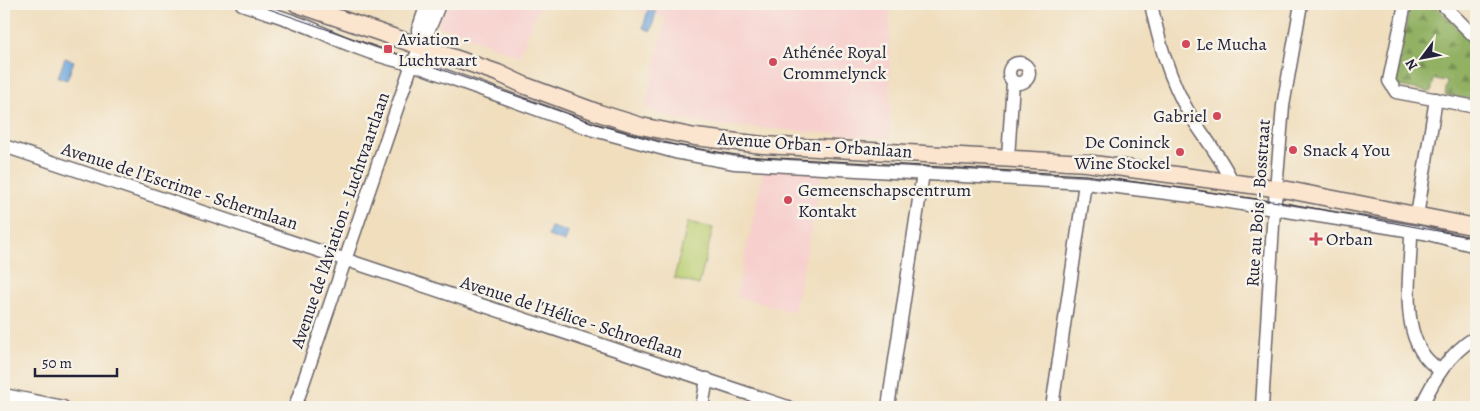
<svg xmlns="http://www.w3.org/2000/svg" width="1480" height="411" font-family="Alegreya,serif">
<style>
.built{fill:#f7d0ce}
.forest{fill:url(#forest-firs);stroke:#5a6a4f}
.pitch{fill:#b9ce71;stroke:#6e7856}
.water{fill:#6da6dc;stroke:#48648c}
.lines{fill:none;stroke-linecap:round;stroke-linejoin:round}
.street-casing{stroke:#6a6468;stroke-width:15}
.secondary-casing{stroke:#6a6468;stroke-width:19}
.street{stroke:#fff;stroke-width:12}
.secondary{stroke:#fce5cf;stroke-width:16}
.tram{stroke:#22223b;stroke-width:1}
.poi-dot{fill:#d1495b;stroke:#f7f3e8;stroke-width:2}
.labels{text-anchor:middle;dominant-baseline:central;stroke-width:5;stroke-linejoin:round;paint-order:stroke}
.poi-label{font-size:18px;fill:#22223b;stroke:#f7f3e8;text-anchor:start}
.street-label{font-size:18px;fill:#22223b;stroke:#f7f3e8}
</style>
<defs>
<pattern id="forest-firs" width="22" height="20" patternUnits="userSpaceOnUse" patternTransform="scale(1.25)"><rect width="22" height="20" fill="#92b163"/><path d="M5 1l3.5 6h-7zM16 11l3.5 6h-7z" fill="#779053"/></pattern>
</defs>
<rect width="100%" height="100%" fill="#f7f3e8"/>
<filter id="ink" filterUnits="userSpaceOnUse"><feTurbulence type="fractalNoise" baseFrequency=".02" numOctaves="2"/><feDisplacementMap in="SourceGraphic" scale="10" xChannelSelector="R" yChannelSelector="G"/><feConvolveMatrix kernelMatrix="1 2 1 2 8 2 1 2 1" color-interpolation-filters="sRGB"/></filter>
<filter id="wash" filterUnits="userSpaceOnUse"><feTurbulence type="fractalNoise" baseFrequency=".0096" numOctaves="4" result="noise"/><feDisplacementMap in="SourceGraphic" scale="20" xChannelSelector="R" yChannelSelector="G"/><feGaussianBlur stdDeviation="1.12" result="paint"/><feColorMatrix in="noise" values="0 0 0 0 0 0 0 0 0 0 0 0 0 0 0 0 0 1.4 0 .05"/><feComposite in="paint" operator="in"/></filter>
<g filter="url(#wash)">
<rect width="100%" height="100%" fill="#f0debd"/>
<g class="built">
<polygon points="445,4 540,4 519,56 438,26"/>
<polygon points="612,4 890,4 890,138 717,125 676,119 645,107 666,18"/>
<polygon points="764,168 823,172 794,312 736,297"/>
</g>
<polygon class="forest" points="1410,4 1434,4 1476,46 1476,100 1445,95 1447,81 1434,79 1431,92 1398,86 1395,84"/>
<polygon class="pitch" points="688,222 713,228 699,285 674,278"/>
<g class="water">
<polygon points="648,10 656,12 651,31 643,28"/>
<polygon points="65,58 74,61 67,80 58,77"/>
<polygon points="551,227 568,232 565,242 548,236"/>
</g>
</g>
<g filter="url(#ink)">
<g class="lines">
<g class="street-casing">
<g id="street">
<path d="M242,4C267,13 294,20 318,31C348,45 379,58 412,64L594,130L675,152L735,163L1085,183L1191,196L1363,223L1424,233L1476,246"/>
<path d="M1151,4C1159,42 1169,79 1189,113C1203,136 1221,157 1232,181"/>
<polyline points="1405,4 1389,81 1396,92 1476,107"/>
<polyline points="1442,4 1476,38"/>
<polyline points="420,46 418,30 427,4"/>
<circle cx="1019" cy="73" r="10"/>
<polyline points="4,146 788,407"/>
<polyline points="1008,158 1013,82"/>
<polyline points="1417,216 1436,99"/>
<path d="M1411,233C1411,276 1396,343 1440,370"/>
<polyline points="4,395 63,407"/>
<path d="M295,407L412,64C422,44 432,25 439,4"/>
<polyline points="702,407 707,379"/>
<polyline points="888,407 923,173"/>
<polyline points="1052,407 1085,183"/>
<polyline points="1262,407 1273,225 1283,106 1301,4"/>
<path d="M1421,407C1434,379 1449,353 1476,337"/>
</g>
</g>
<g class="secondary-casing">
<polyline id="secondary" points="297,4 498,73 526,86 599,113 641,126 695,137 763,145 1086,163 1288,190 1476,227"/>
</g>
<use href="#street" class="street"/>
<use href="#secondary" class="secondary"/>
<polyline class="tram" points="255,4 599,125 663,143 743,156 1086,175 1286,203 1476,238"/>
</g>
</g>
<g class="poi-dot">
<circle cx="1186" cy="44" r="5"/>
<rect x="383" y="44" width="10" height="10" rx="2.5"/>
<circle cx="773" cy="62" r="5"/>
<circle cx="1217" cy="116" r="5"/>
<circle cx="1293" cy="150" r="5"/>
<circle cx="1180" cy="152" r="5"/>
<circle cx="788" cy="200" r="5"/>
<path d="M1313.5 231.5h5v5h5v5h-5v5h-5v-5h-5v-5h5z"/>
</g>
<g class="labels">
<g class="poi-label">
<text x="398" y="39">Aviation -<tspan x="398" dy="21">Luchtvaart</tspan></text>
<text x="1196" y="44">Le Mucha</text>
<text x="783" y="52">Athénée Royal<tspan x="783" dy="21">Crommelynck</tspan></text>
<text x="1207" y="116" text-anchor="end">Gabriel</text>
<text x="1170" y="142" text-anchor="end">De Coninck<tspan x="1170" dy="21">Wine Stockel</tspan></text>
<text x="1303" y="150">Snack 4 You</text>
<text x="798" y="190">Gemeenschapscentrum<tspan x="798" dy="21">Kontakt</tspan></text>
<text x="1326" y="239">Orban</text>
</g>
<g class="street-label">
<text transform="translate(815 145) rotate(4)">Avenue Orban - Orbanlaan</text>
<text transform="translate(180 186) rotate(18)">Avenue de l'Escrime - Schermlaan</text>
<text transform="translate(1258 203) rotate(-86)">Rue au Bois - Bosstraat</text>
<text transform="translate(340 220) rotate(-71)">Avenue de l'Aviation - Luchtvaartlaan</text>
<text transform="translate(572 317) rotate(18)">Avenue de l'Hélice - Schroeflaan</text>
</g>
</g>
<rect width="1480" height="411" fill="none" stroke="#f7f3e8" stroke-width="20"/>
<g transform="translate(1422 58) rotate(238)" stroke="#f7f3e8" stroke-width="4" paint-order="stroke">
<path d="M0-4L9 19L0 12L-9 19Z" fill="#22223b"/>
<text y="-8" font-size="14" font-weight="bold" text-anchor="middle" fill="#22223b">N</text>
</g>
<path d="M35 368v8h82v-8" fill="none" stroke="#22223b" stroke-width="2.5"/>
<text x="42" y="368" font-size="15" fill="#22223b" stroke="#f7f3e8" stroke-width="4" paint-order="stroke">50 m</text>
</svg>
